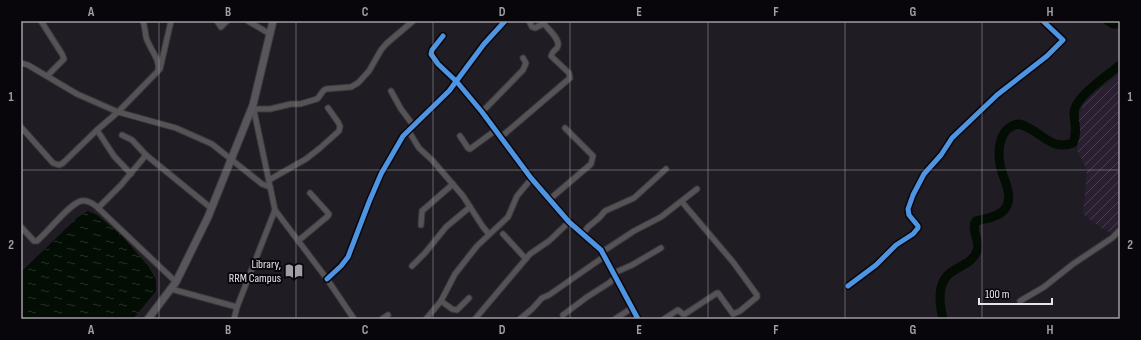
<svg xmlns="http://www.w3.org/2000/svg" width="1141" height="340" font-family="'Sofia Sans Condensed',sans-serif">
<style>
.industrial{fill:url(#industrial-furrows)}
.water{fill:url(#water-ripples)}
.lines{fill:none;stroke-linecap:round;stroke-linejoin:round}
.river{stroke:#030d03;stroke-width:9}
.minor-casing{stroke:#3c393e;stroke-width:7}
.secondary-casing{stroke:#3c393e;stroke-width:9}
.minor{stroke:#565357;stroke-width:5}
.secondary{stroke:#58565a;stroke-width:7}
.cycleway-casing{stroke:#09060b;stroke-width:8}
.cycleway{stroke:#4d94e3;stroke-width:5}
.grid{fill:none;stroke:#a29da6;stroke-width:1;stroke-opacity:0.55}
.labels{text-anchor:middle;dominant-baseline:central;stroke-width:4;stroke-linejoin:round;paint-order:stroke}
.poi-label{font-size:12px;fill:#e8e3ec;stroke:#09060b;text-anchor:end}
.neatline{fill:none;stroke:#a29da6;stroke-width:1.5}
.grid-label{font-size:13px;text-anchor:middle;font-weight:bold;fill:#a29da6}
</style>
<defs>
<pattern id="industrial-furrows" width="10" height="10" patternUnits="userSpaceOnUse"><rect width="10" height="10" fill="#2a1f30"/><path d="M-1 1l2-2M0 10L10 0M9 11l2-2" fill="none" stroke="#493f4e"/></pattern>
<pattern id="water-ripples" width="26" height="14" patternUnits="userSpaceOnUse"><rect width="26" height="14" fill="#030d03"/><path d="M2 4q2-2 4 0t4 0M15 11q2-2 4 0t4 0" fill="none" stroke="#283028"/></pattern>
</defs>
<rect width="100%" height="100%" fill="#201c23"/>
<polygon class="industrial" points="1120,73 1120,223 1112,233 1101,228 1083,214 1087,170 1077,150 1079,115 1084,103"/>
<polygon class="water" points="88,211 97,215 122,236 149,267 156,280 156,291 133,319 21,319 21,272 78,217"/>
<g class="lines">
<g class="river">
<polyline points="1108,21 1113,24 1120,24"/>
<path d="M943,319C939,303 936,281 953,271C962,265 973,262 977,251C981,241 970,230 976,221C985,219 999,217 1005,209C1015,195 1002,179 1000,164C997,148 1000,127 1019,124C1040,129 1050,152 1073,143C1078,132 1074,123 1074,112C1075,97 1108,75 1120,65"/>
</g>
<g class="minor-casing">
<g id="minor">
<polyline points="41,21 62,54 64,59 47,76"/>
<polyline points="217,21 221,27 227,21"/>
<polyline points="248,21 270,34"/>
<polyline points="443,36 432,50 431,54 438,64 457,82 482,112 531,178 569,222 601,250 638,319"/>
<polyline points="21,63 28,65 77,94 118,112 176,128 212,144 262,184 270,187"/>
<polyline points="160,69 171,21"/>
<polyline points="391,91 401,109 413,125"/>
<polyline points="253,106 275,210 327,279 354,319"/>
<path d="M254,109H270L291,104H300L317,99C321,96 321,91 326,89L351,87L358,83L369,71L381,50L386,44L413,21"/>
<polyline points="482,112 523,70 526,63 523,58"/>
<path d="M21,127L53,163L59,165L63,163L97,130L118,112L158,71C161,60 149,48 146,37C145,31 145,27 143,21"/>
<polyline points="97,130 114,156 131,174"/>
<polyline points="408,130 419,148 432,160 463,196 483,227 489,234"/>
<polyline points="122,135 132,140 146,155 211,208"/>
<polyline points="460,136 468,148 470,149 496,130"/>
<path d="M501,137L570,78L569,73L551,56C552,52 554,51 557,48C562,41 550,31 545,25L543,24L535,28L532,27L529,21"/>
<polyline points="269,180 306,159 320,148 339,131 340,126 338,122 328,108"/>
<polyline points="550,199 591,164 593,156 565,128"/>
<polyline points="98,208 121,185 146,155"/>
<polyline points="421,225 422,211 453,184"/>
<path d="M21,227L34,241H37C48,232 69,204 81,201C87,200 92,203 96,206L176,282"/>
<polyline points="503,234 526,259"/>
<polyline points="583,234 588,227 599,218 605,211 634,198 666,169"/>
<polyline points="298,241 328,216 329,214 310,193"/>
<polyline points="602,252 634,231 661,217 697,189"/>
<polyline points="412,266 425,253 446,227 470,207"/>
<polyline points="614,273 632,265 661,248"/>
<polyline points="327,279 341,266 348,257 369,202 381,174 403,136 449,91 484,44 505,21"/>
<polyline points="848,286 876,265 896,245 913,234 918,228 918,226 909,215 908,209 913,195 924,174 941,155 952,138 997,95 1047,56 1063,40 1043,21"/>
<polyline points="171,289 237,307"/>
<polyline points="441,301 452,309 457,310 469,298"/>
<polyline points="1020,301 1044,287 1073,264 1112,238 1120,230"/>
<polyline points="563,315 587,297 609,283 616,277"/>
<polyline points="234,319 237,307 275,210"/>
<polyline points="382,319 388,315"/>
<polyline points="426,319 441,301 455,274 477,246 508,217 517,196 532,178"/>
<polyline points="475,319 530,254 549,241 569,222"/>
<polyline points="520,319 532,309 542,298 549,295 605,256"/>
<polyline points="615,319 632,308"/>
<polyline points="664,319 678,310 683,314 685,314 717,293 718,293 733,314 740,311 757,297 757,295 733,262 682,202"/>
</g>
</g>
<g class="secondary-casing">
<polyline id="secondary" points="148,319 176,282 208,217 253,105 273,21"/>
</g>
<use href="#minor" class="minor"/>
<use href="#secondary" class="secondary"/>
<g class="cycleway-casing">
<g id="cycleway">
<polyline points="443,36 432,50 431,54 438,64 457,82 482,112 531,178 569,222 601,250 638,319"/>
<polyline points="327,279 341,266 348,257 369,202 381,174 403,136 449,91 484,44 505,21"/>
<polyline points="848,286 876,265 896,245 913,234 918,228 918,226 909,215 908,209 913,195 924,174 941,155 952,138 997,95 1047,56 1063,40 1043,21"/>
</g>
</g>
<use href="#cycleway" class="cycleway"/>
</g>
<path class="grid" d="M159,21V319M296,21V319M433,21V319M570,21V319M708,21V319M845,21V319M982,21V319M21,170H1120"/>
<defs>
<g id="library-bare" transform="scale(1.38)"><path d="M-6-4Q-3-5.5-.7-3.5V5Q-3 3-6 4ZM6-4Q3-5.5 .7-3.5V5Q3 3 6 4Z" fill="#a29da6" stroke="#09060b" stroke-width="2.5" paint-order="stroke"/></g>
</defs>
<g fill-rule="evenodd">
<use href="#library-bare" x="294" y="271"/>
</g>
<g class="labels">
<g class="poi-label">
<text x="281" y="264">Library,<tspan x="281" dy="14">RRM Campus</tspan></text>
</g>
</g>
<rect width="1141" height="340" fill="none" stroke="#09060b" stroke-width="44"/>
<path d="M979 298v6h73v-6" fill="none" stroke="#e8e3ec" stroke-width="2"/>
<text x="985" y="298" font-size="12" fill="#e8e3ec" stroke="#09060b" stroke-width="3" paint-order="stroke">100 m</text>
<rect x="22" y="22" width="1097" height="296" class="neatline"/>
<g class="grid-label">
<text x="91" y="16">A</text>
<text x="228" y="16">B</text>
<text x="365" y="16">C</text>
<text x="502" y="16">D</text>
<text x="639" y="16">E</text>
<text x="776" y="16">F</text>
<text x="913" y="16">G</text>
<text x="1050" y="16">H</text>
<text x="11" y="101">1</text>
<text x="1130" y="101">1</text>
<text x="11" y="249">2</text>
<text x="1130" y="249">2</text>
<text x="91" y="334">A</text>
<text x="228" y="334">B</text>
<text x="365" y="334">C</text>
<text x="502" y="334">D</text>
<text x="639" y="334">E</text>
<text x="776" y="334">F</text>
<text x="913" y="334">G</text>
<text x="1050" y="334">H</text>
</g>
</svg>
